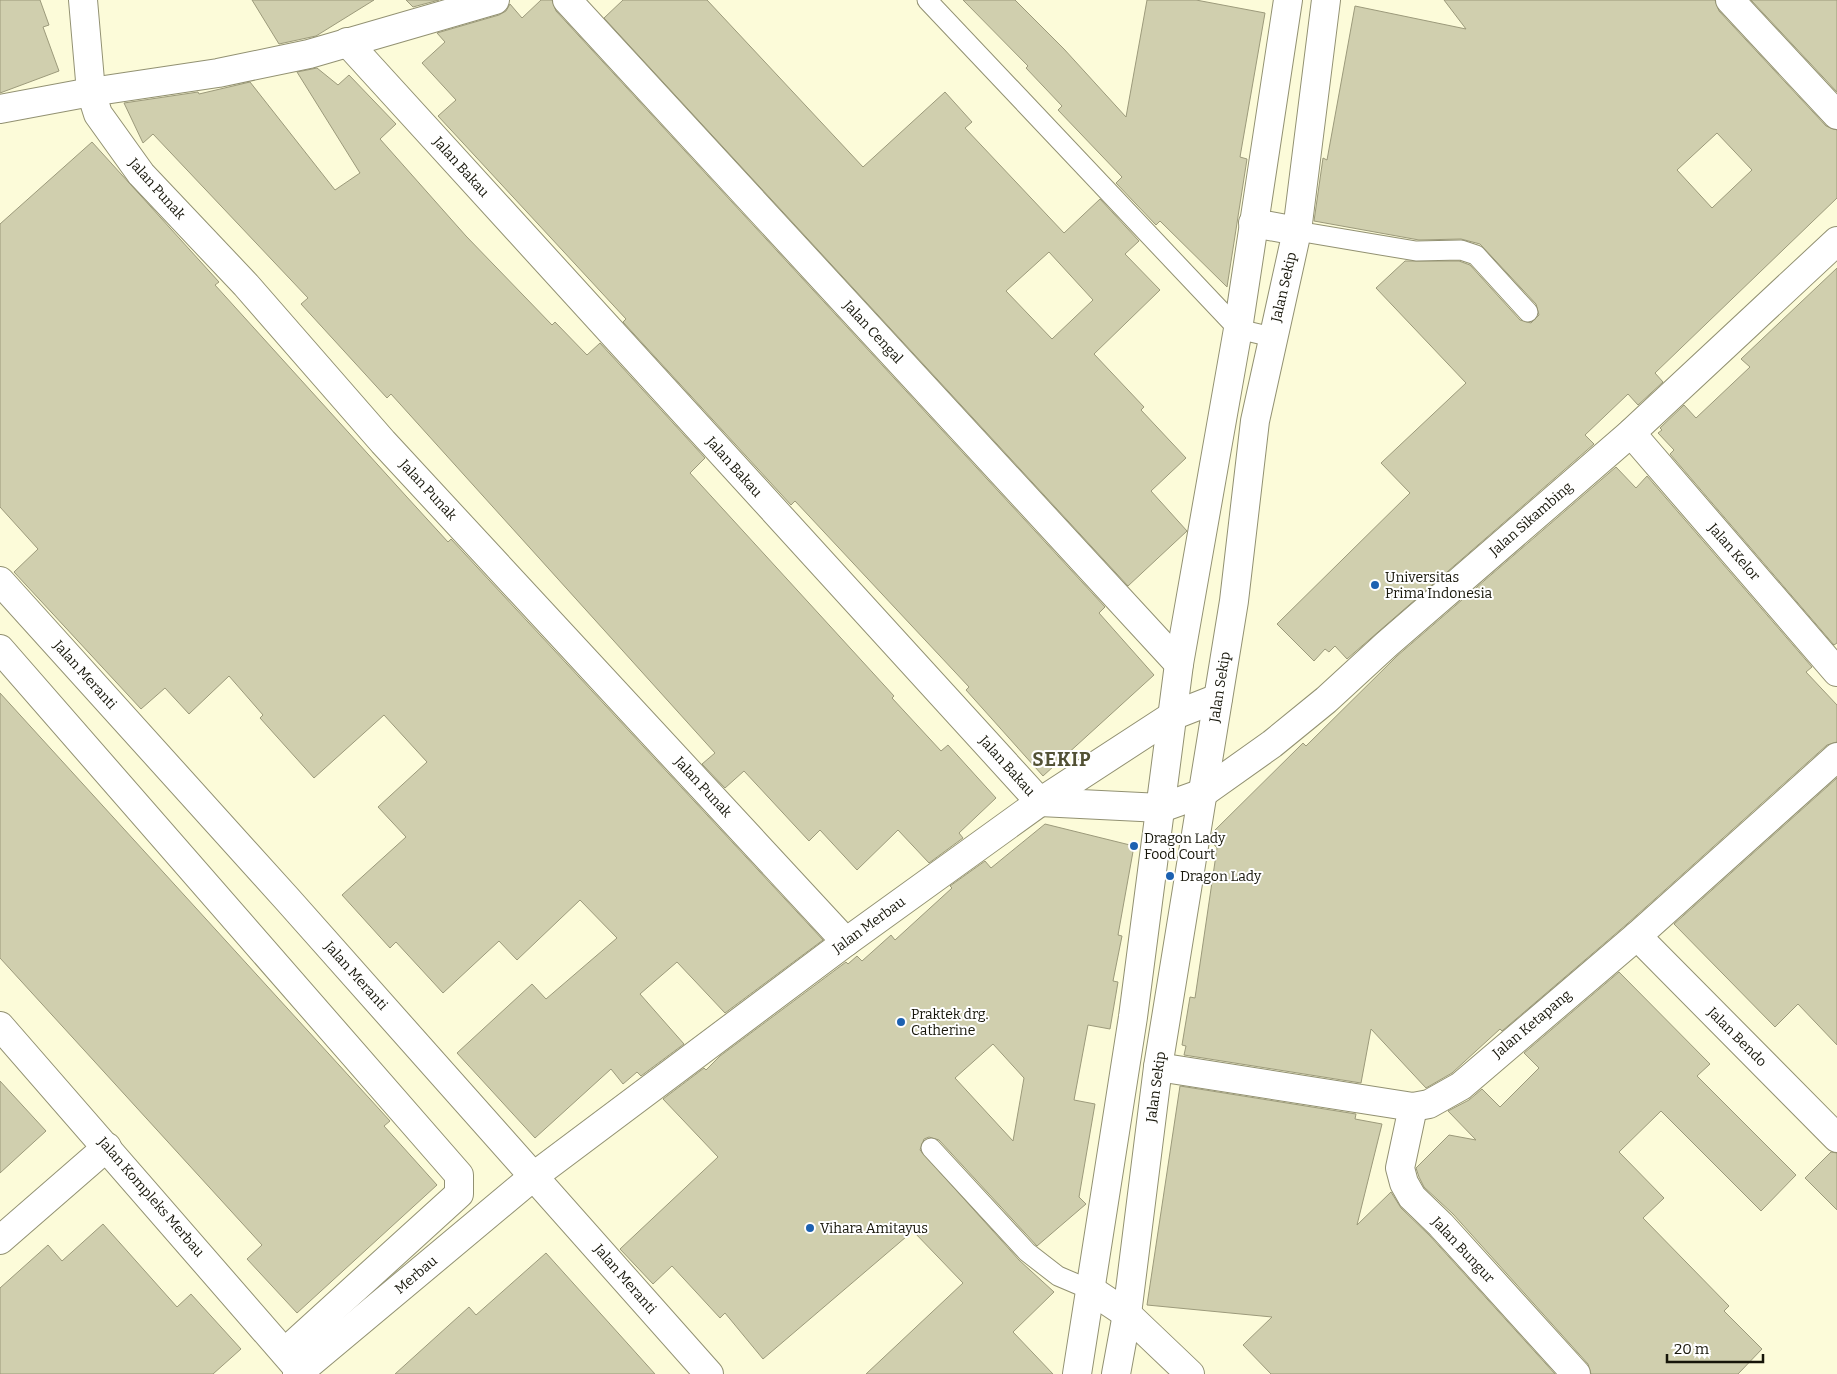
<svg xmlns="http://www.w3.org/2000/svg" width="1837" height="1374" font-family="Bitter,serif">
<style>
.building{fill:#d0cfae;stroke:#9c9a7b;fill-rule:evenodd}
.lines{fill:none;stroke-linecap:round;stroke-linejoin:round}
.lane-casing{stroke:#929172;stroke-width:21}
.street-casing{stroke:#929172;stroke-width:30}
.secondary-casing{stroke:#929172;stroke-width:30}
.lane{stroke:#fff;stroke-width:19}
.street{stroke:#fff;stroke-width:28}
.secondary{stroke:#fff;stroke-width:28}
.poi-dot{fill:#1c61b1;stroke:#fff;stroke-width:2}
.labels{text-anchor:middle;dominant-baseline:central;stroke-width:4;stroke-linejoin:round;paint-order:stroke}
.street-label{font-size:14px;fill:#161509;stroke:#fff}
.poi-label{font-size:14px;fill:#161509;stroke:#fff;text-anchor:start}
.district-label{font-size:19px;font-weight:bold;letter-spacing:1px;fill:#525134;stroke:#fff}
</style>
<rect width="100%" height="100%" fill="#fcfbd9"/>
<g class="building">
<polygon points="0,0 40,0 49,25 43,27 59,71 0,93"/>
<polygon points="252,0 374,0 316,36 279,44"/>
<polygon points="406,0 439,0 413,7"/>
<polygon points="541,0 552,0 556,11 1105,607 1099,613 1154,675 1043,776 966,690 969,687 795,501 791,505 623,322 626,319 438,116 456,100 422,63 445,42 437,33 499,15 506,11 510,4 522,18"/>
<path d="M623,0H707L863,167L945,92L972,122L965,128L1064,233L1100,199L1139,241L1125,254L1160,290L1094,354L1144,407L1141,410L1186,458L1151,491L1187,531L1128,586L604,18ZM1049,252L1093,300L1052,339L1006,291Z"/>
<polygon points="963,0 1015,0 1064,49 1126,117 1147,0 1196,0 1265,13 1240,157 1247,159 1227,287 1160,221 1156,225 1116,183 1122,177 1058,110 1062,106 1026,68 1028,66"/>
<path d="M1444,0H1715L1719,11L1826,126L1837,130V198L1655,373L1663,382L1638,405L1628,394L1585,435L1594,444L1347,659L1335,646L1329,652L1325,649L1314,661L1277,624L1410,493L1381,463L1466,383L1376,288L1405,261H1459L1470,265L1520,320L1531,323L1539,315L1536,304L1480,244L1461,239L1419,240L1314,221L1323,158L1327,160L1355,6L1466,29ZM1717,133L1752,170L1712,208L1677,170Z"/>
<polygon points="1751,0 1837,0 1837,92"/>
<polygon points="317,68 338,85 349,75 396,124 380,139 466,236 552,325 555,322 587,355 600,343 705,458 690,473 894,696 892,698 941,751 948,745 996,798 959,833 963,838 929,863 898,830 857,870 820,830 809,841 744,771 725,788 702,764 715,753 391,394 387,398 301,304 308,298 153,134 143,143 124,103 198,92 199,94 250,82 335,190 360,173 297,72"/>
<polygon points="92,142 219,282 215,285 406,496 448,542 451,539 823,940 725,1013 677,962 640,994 684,1044 641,1076 637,1072 623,1084 611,1069 535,1138 457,1053 532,984 546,999 617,938 580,900 517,960 499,941 443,993 396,942 390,948 342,895 406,837 378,807 427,762 384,715 314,778 260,718 263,715 229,676 189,714 165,688 141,709 14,572 38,549 0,507 0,224"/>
<polygon points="1837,268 1837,643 1834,645 1670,454 1674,450 1658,433 1662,430 1660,428 1684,405 1696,418 1750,367 1741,359"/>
<polygon points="1616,467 1636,488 1647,476 1812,667 1806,672 1837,705 1837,742 1827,745 1627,924 1502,1031 1500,1029 1452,1073 1426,1088 1371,1029 1361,1083 1184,1055 1186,1046 1182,1045 1190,997 1195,998 1217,848 1211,841 1212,833 1303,743 1306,746 1397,656"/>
<polygon points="0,693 390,1121 384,1126 437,1185 297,1313 247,1259 262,1245 0,958"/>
<polygon points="1837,778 1837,1045 1798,1004 1775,1027 1674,924"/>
<path d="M1045,824L1134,846L1118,935L1122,936L1113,981L1118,982L1110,1029L1088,1025L1074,1100L1095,1104L1079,1197L1086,1204L1037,1246L939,1140L929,1137L924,1139L920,1150L1019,1260L1054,1292L1013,1332L1053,1374H866L963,1283L913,1231L763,1359L725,1313L720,1318L672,1266L653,1284L620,1249L718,1157L663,1099L704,1068L706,1070L720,1056L846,962L848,964L857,956L862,961L891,935L895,940L952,888L950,886L985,861L991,868ZM993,1044L1024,1078L1013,1141L955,1078Z"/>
<polygon points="1619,972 1710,1064 1697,1076 1796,1175 1761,1211 1661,1111 1619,1152 1664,1198 1643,1218 1729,1306 1724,1311 1762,1349 1738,1374 1591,1374 1588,1364 1453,1214 1424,1187 1419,1177 1416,1168 1449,1135 1476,1140 1448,1111 1469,1100 1482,1089 1500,1107 1539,1068 1524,1053"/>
<polygon points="0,1081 46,1131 0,1173"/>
<polygon points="1180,1086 1356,1114 1355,1119 1382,1124 1357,1225 1391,1192 1401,1208 1430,1236 1555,1374 1271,1374 1243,1345 1272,1317 1147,1305"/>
<polygon points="1831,1152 1837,1153 1837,1210 1805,1178"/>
<polygon points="103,1224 177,1307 191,1294 241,1349 213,1374 0,1374 0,1288 48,1245 62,1261"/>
<polygon points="546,1253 655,1374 395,1374 469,1307 476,1315"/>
</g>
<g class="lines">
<g class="lane-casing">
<g id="lane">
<polyline points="927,0 1238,329 1272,337"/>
<polyline points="1297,231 1416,251 1461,250 1476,255 1528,312"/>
<polyline points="931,1148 1027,1252 1058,1276 1091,1290"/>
</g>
</g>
<g class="street-casing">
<g id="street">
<polyline points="83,0 91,92 98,114 141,174 246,285 383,442 846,942"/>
<polyline points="567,0 1179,664"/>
<polyline points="1730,0 1837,115"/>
<polyline points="347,42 1040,802 1161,808 1203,793 1272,744 1326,700 1387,644 1631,433 1837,241"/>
<polyline points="0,109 91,92 218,73 309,54 495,0"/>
<polyline points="1253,223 1297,231"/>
<polyline points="1631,433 1837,672"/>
<polyline points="0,649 459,1175 459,1194 285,1352"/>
<polyline points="1637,936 1837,1138"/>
<polyline points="0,1026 296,1366"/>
<polyline points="1158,1067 1413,1107 1429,1104 1461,1086 1637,936 1837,757"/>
<polyline points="1413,1107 1400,1168 1404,1183 1412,1197 1441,1225 1576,1374"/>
<polyline points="0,1240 107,1147"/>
<polyline points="1091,1290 1127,1314 1190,1374"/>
<polyline points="297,1374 534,1176 846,942 1040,802 1172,716 1218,698"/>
</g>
</g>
<g class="secondary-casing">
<g id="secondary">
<polyline points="0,581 288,900 709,1374"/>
<polyline points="1077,1374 1133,1017 1179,664 1238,329 1288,0"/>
<polyline points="1116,1374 1127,1314 1158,1067 1234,601 1255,421 1297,231 1326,0"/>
</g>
</g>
<use href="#lane" class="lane"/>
<use href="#street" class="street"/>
<use href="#secondary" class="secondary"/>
</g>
<g class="poi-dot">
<circle cx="1375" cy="585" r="5"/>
<circle cx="1134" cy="846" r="5"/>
<circle cx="1170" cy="876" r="5"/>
<circle cx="901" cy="1022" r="5"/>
<circle cx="810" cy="1228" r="5"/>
</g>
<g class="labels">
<g class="street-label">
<text transform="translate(461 167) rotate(48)">Jalan Bakau</text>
<text transform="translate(157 189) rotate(48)">Jalan Punak</text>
<text transform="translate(1284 287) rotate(-77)">Jalan Sekip</text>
<text transform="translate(873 332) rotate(47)">Jalan Cengal</text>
<text transform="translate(734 467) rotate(48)">Jalan Bakau</text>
<text transform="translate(428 490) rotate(47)">Jalan Punak</text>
<text transform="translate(1531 519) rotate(-41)">Jalan Sikambing</text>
<text transform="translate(1734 552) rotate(49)">Jalan Kelor</text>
<text transform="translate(85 675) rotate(48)">Jalan Meranti</text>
<text transform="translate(1220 687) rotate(-81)">Jalan Sekip</text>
<text transform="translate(1007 766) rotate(48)">Jalan Bakau</text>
<text transform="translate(703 787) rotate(47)">Jalan Punak</text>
<text transform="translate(869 925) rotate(-36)">Jalan Merbau</text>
<text transform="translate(356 976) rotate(48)">Jalan Meranti</text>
<text transform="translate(1532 1024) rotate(-40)">Jalan Ketapang</text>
<text transform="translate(1737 1037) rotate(45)">Jalan Bendo</text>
<text transform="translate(1156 1087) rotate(-82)">Jalan Sekip</text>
<text transform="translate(151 1197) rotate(49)">Jalan Kompleks Merbau</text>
<text transform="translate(1463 1250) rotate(47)">Jalan Bungur</text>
<text transform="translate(416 1275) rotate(-40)">Merbau</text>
<text transform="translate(625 1279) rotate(49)">Jalan Meranti</text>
</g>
<g class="poi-label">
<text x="1385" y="577">Universitas<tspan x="1385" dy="16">Prima Indonesia</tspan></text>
<text x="1144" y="838">Dragon Lady<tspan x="1144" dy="16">Food Court</tspan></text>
<text x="1180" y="876">Dragon Lady</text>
<text x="911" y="1014">Praktek drg.<tspan x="911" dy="16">Catherine</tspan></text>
<text x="820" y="1228">Vihara Amitayus</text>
</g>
<g class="district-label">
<text x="1062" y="759">SEKIP</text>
</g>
</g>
<path d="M1667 1354v8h96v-8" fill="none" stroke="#161509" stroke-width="2.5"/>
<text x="1674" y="1354" font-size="15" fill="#161509" stroke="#ffffff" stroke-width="4" paint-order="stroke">20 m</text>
</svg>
